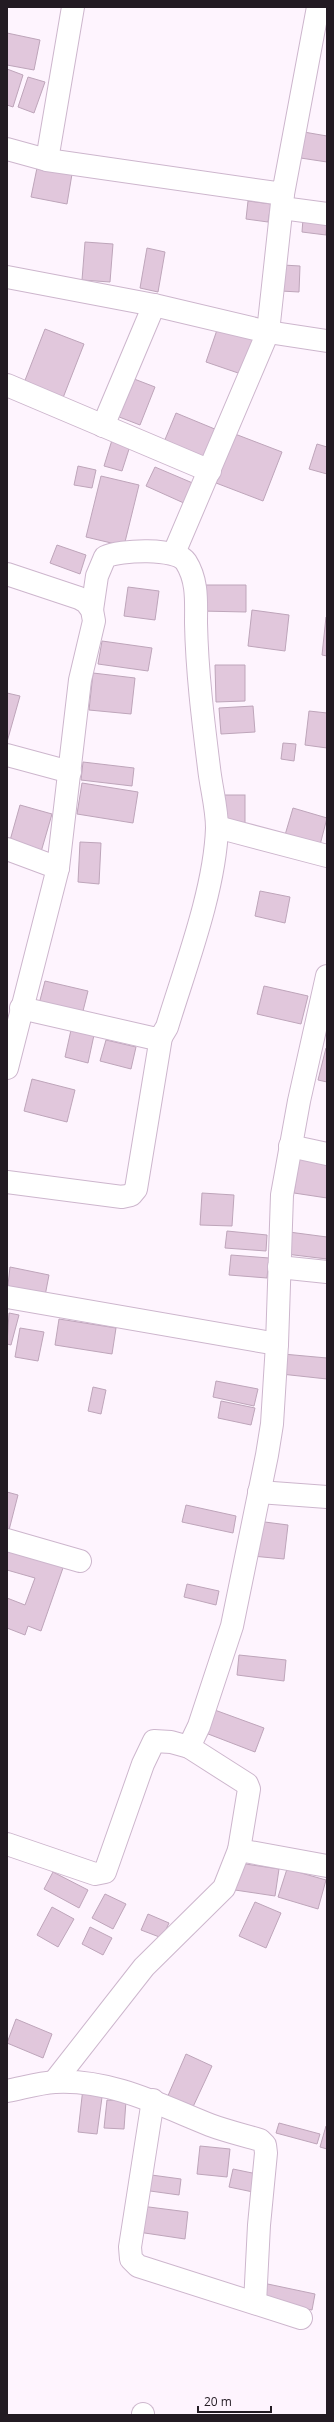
<svg xmlns="http://www.w3.org/2000/svg" width="334" height="2422" font-family="'Open Sans',sans-serif">
<style>
.building{fill:#e1c7dc;stroke:#bea5ba}
.lines{fill:none;stroke-linecap:round;stroke-linejoin:round}
.minor-casing{stroke:#cdb6cd;stroke-width:24}
.minor{stroke:#fff;stroke-width:22}
</style>
<rect width="100%" height="100%" fill="#fef4fe"/>
<g class="building">
<polygon points="7,33 40,40 34,70 7,65"/>
<polygon points="7,69 23,75 13,107 7,105"/>
<polygon points="28,77 45,82 34,113 18,107"/>
<polygon points="298,131 327,136 327,162 294,157"/>
<polygon points="37,168 72,174 67,204 31,197"/>
<polygon points="248,201 271,204 268,222 246,219"/>
<polygon points="303,219 327,222 326,235 302,232"/>
<polygon points="85,242 113,244 110,282 82,280"/>
<polygon points="147,248 165,252 158,292 140,288"/>
<polygon points="283,265 300,266 299,292 281,291"/>
<polygon points="218,327 256,341 244,375 206,362"/>
<polygon points="45,329 84,344 61,403 22,388"/>
<polygon points="129,377 155,387 140,425 114,415"/>
<polygon points="176,413 222,432 210,461 164,442"/>
<polygon points="235,434 282,452 263,501 216,483"/>
<polygon points="112,440 130,446 122,471 104,466"/>
<polygon points="317,444 327,447 327,474 309,469"/>
<polygon points="78,466 96,470 92,488 74,485"/>
<polygon points="155,467 195,484 186,504 146,486"/>
<polygon points="101,476 139,485 124,546 86,537"/>
<polygon points="57,545 86,555 80,574 50,563"/>
<polygon points="201,585 246,585 246,612 201,611"/>
<polygon points="128,587 159,591 155,620 124,616"/>
<polygon points="252,610 289,615 285,651 248,646"/>
<polygon points="326,617 327,617 327,656 322,655"/>
<polygon points="102,641 152,648 148,671 98,664"/>
<polygon points="215,665 245,665 245,701 216,702"/>
<polygon points="93,673 135,678 131,714 89,710"/>
<polygon points="7,693 20,696 7,742"/>
<polygon points="253,706 255,732 221,734 219,708"/>
<polygon points="309,711 327,713 327,748 305,745"/>
<polygon points="283,743 296,744 294,761 281,759"/>
<polygon points="83,762 134,768 132,786 81,780"/>
<polygon points="82,783 138,792 133,823 77,814"/>
<rect x="218" y="795" width="27" height="30"/>
<polygon points="20,805 52,814 41,852 9,844"/>
<polygon points="293,808 327,818 320,845 285,835"/>
<polygon points="80,842 101,843 99,884 78,882"/>
<polygon points="260,891 290,897 285,923 255,916"/>
<polygon points="45,981 88,991 82,1015 39,1004"/>
<polygon points="264,986 308,996 301,1024 257,1014"/>
<polygon points="71,1030 94,1035 88,1063 65,1057"/>
<polygon points="106,1040 136,1047 131,1069 100,1061"/>
<polygon points="326,1048 327,1048 327,1082 318,1080"/>
<polygon points="32,1079 75,1090 67,1122 24,1111"/>
<polygon points="299,1159 327,1163 327,1198 294,1193"/>
<polygon points="202,1193 234,1195 232,1226 200,1225"/>
<polygon points="227,1231 267,1235 266,1251 225,1248"/>
<polygon points="289,1232 327,1237 327,1259 286,1254"/>
<polygon points="231,1255 269,1258 267,1278 229,1275"/>
<polygon points="10,1267 49,1275 44,1301 7,1294"/>
<polygon points="9,1313 19,1315 11,1345 7,1344"/>
<polygon points="59,1319 116,1328 112,1354 55,1345"/>
<polygon points="20,1328 44,1332 38,1361 15,1357"/>
<polygon points="283,1354 327,1358 327,1379 281,1374"/>
<polygon points="216,1381 258,1389 254,1406 213,1397"/>
<polygon points="93,1387 106,1390 101,1414 88,1411"/>
<polygon points="221,1401 255,1408 251,1425 218,1418"/>
<polygon points="7,1492 18,1495 8,1534 7,1534"/>
<polygon points="186,1505 236,1516 233,1533 182,1522"/>
<polygon points="257,1521 288,1525 284,1559 252,1556"/>
<polygon points="7,1547 64,1565 41,1631 28,1626 25,1635 7,1628 7,1598 25,1605 35,1578 7,1570"/>
<polygon points="187,1584 219,1591 216,1605 184,1597"/>
<polygon points="239,1655 286,1660 284,1681 237,1675"/>
<polygon points="212,1709 264,1728 255,1752 203,1732"/>
<polygon points="239,1863 279,1869 275,1896 235,1890"/>
<polygon points="287,1869 326,1880 318,1909 278,1897"/>
<polygon points="53,1872 88,1890 79,1908 44,1889"/>
<polygon points="105,1894 126,1904 113,1929 92,1918"/>
<polygon points="255,1902 281,1913 266,1948 239,1936"/>
<polygon points="52,1907 74,1919 58,1947 37,1935"/>
<polygon points="148,1914 169,1923 162,1938 141,1930"/>
<polygon points="90,1927 112,1938 103,1955 82,1944"/>
<polygon points="16,2019 52,2034 43,2058 7,2043"/>
<polygon points="186,2054 212,2066 192,2109 167,2098"/>
<polygon points="83,2088 103,2090 97,2134 78,2132"/>
<polygon points="107,2100 126,2101 124,2129 104,2128"/>
<polygon points="279,2123 320,2134 317,2144 276,2133"/>
<polygon points="326,2126 327,2127 327,2149 320,2147"/>
<polygon points="200,2146 230,2149 227,2177 197,2174"/>
<polygon points="233,2169 257,2174 253,2192 229,2187"/>
<polygon points="144,2174 181,2179 179,2195 143,2190"/>
<polygon points="141,2206 188,2212 185,2239 138,2232"/>
<polygon points="263,2283 315,2294 312,2310 260,2300"/>
</g>
<g class="lines">
<g class="minor-casing">
<g id="minor">
<polyline points="7,149 47,160 283,194 318,7"/>
<polyline points="47,160 73,7"/>
<polyline points="282,208 327,214"/>
<polyline points="7,277 154,305 268,332 327,341"/>
<polyline points="7,385 210,471"/>
<polyline points="103,426 154,305"/>
<polyline points="174,553 268,332 283,194"/>
<polyline points="7,574 79,598 86,602 92,610 94,621 80,680 58,868 7,1068"/>
<polyline points="7,755 70,772"/>
<polyline points="217,827 327,856"/>
<polyline points="7,849 58,868"/>
<path d="M21,1008L152,1038L161,1037L167,1027C185,968 215,890 217,828C217,808 211,787 209,768C203,720 197,672 196,623C196,602 198,581 186,562C176,547 120,550 105,557L97,576L92,610"/>
<polyline points="290,1146 327,1154"/>
<polyline points="7,1182 122,1197 131,1195 136,1189 161,1037"/>
<polyline points="279,1267 327,1272"/>
<polyline points="7,1297 277,1344"/>
<polyline points="259,1492 327,1497"/>
<polyline points="7,1540 80,1561"/>
<polyline points="189,1747 247,1784 249,1789 239,1850 327,1866"/>
<polyline points="7,1844 95,1874 105,1872 143,1764 154,1741 171,1742 189,1747 199,1726 232,1626 267,1455 272,1424 277,1344 282,1195 299,1101 327,976"/>
<polyline points="54,2082 144,1967 224,1888 239,1850"/>
<path d="M7,2091C23,2088 39,2083 55,2082C111,2079 160,2105 210,2125C226,2131 243,2135 260,2140L265,2145L266,2153L259,2225L255,2303"/>
<polyline points="153,2100 130,2247 131,2259 138,2266 301,2318"/>
<polyline points="143,2414 143,2415"/>
</g>
</g>
<use href="#minor" class="minor"/>
</g>
<rect width="334" height="2422" fill="none" stroke="#231b23" stroke-width="16"/>
<path d="M198 2406v6h73v-6" fill="none" stroke="#231b23" stroke-width="2"/>
<text x="204" y="2406" font-size="12" fill="#231b23" stroke="#fef4fe" stroke-width="3" paint-order="stroke">20 m</text>
</svg>
